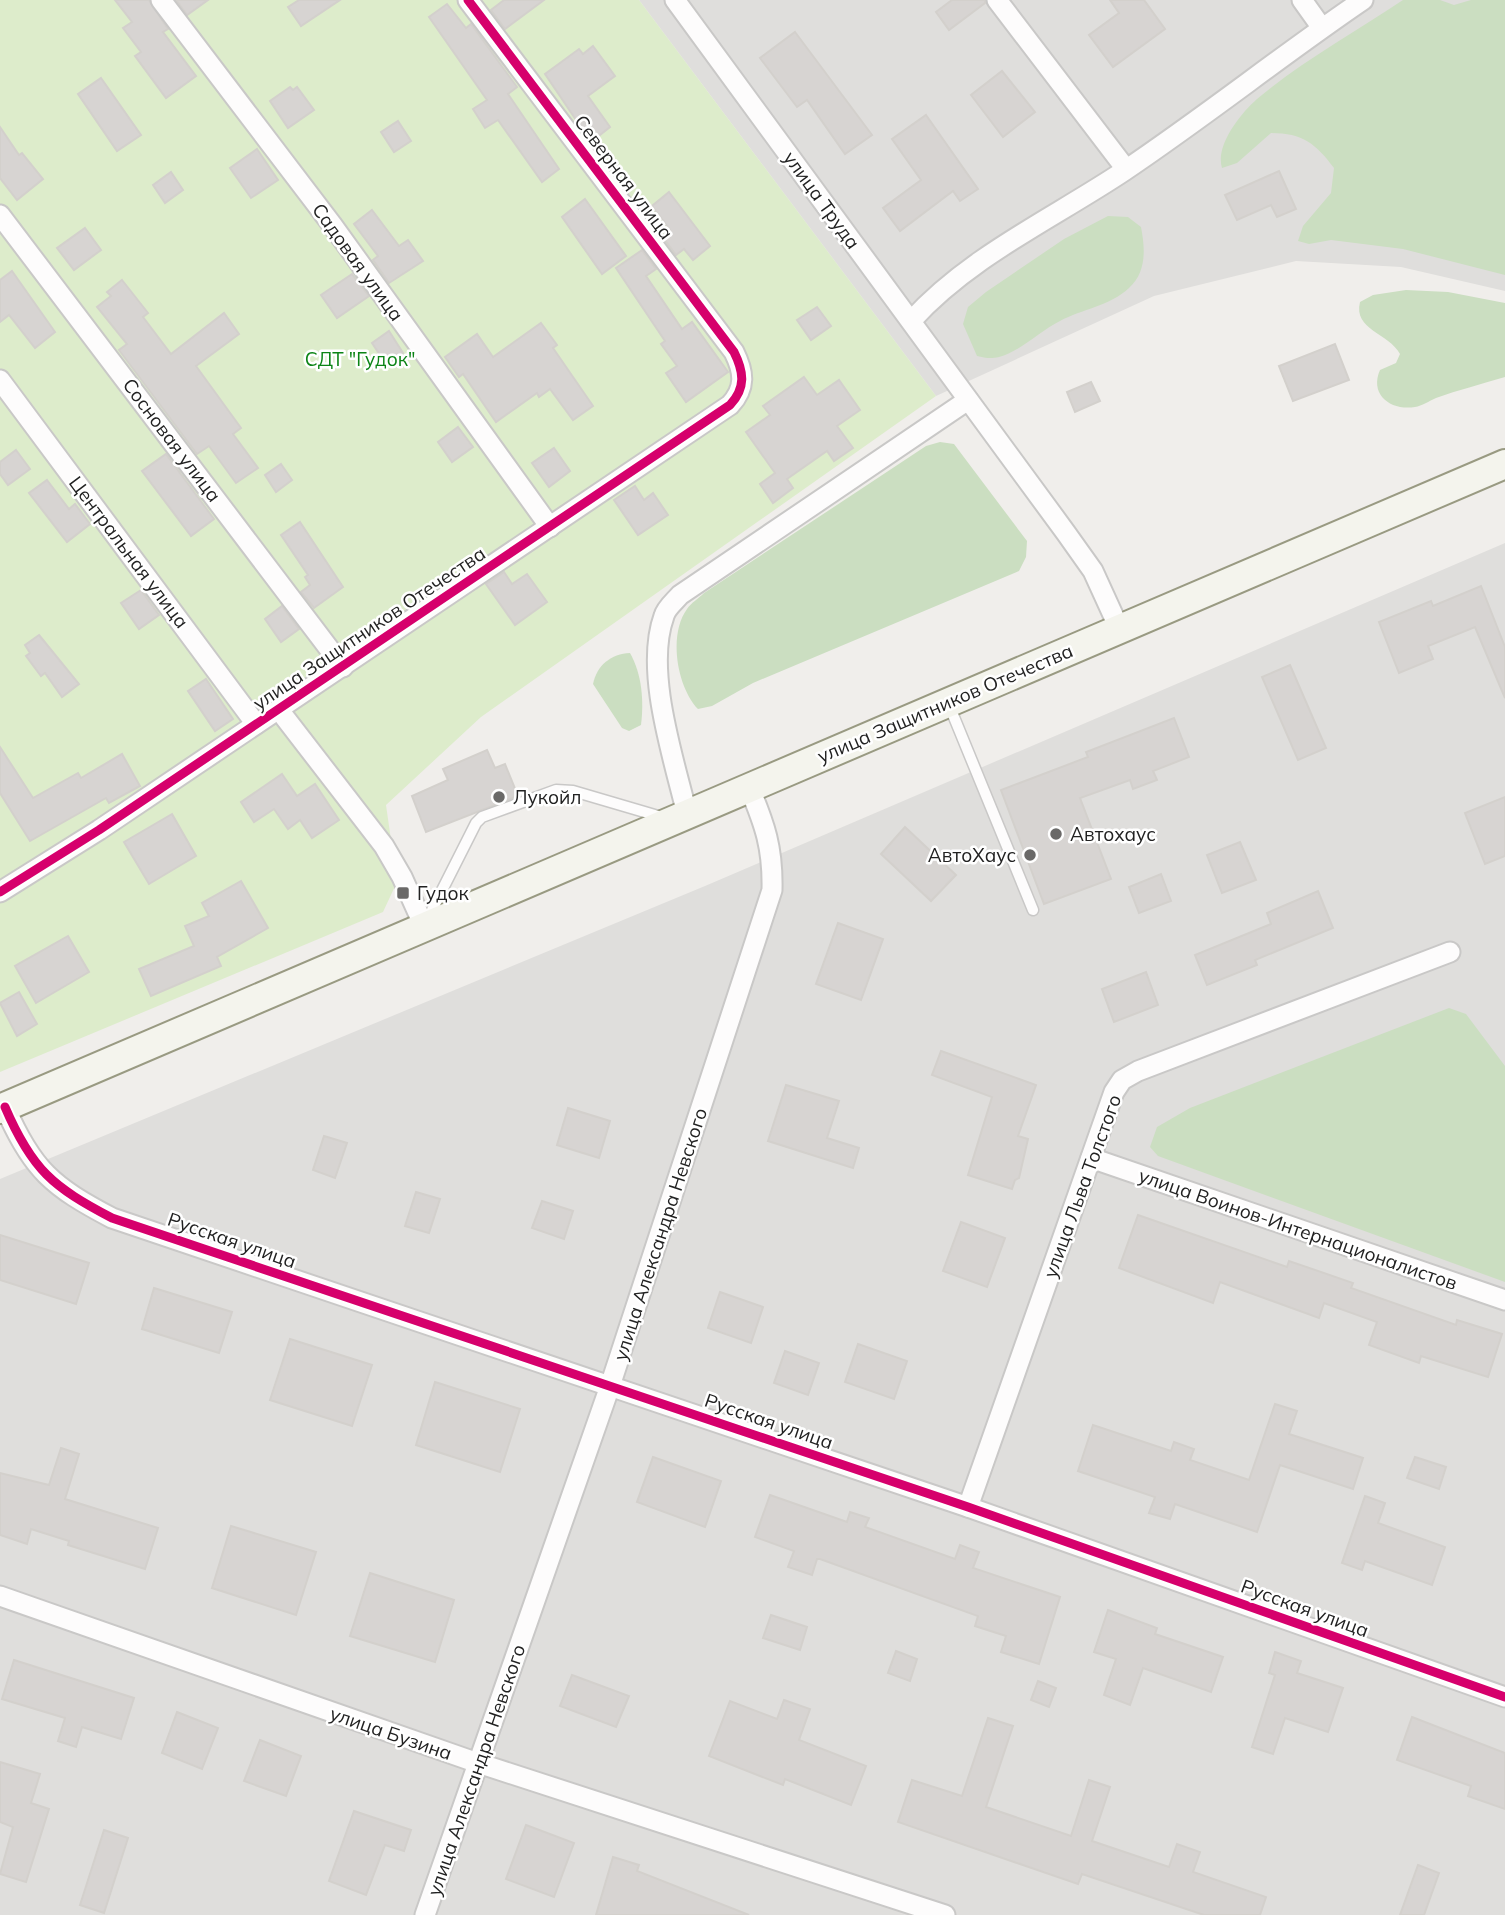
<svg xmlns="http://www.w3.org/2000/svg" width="1505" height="1915" font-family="Mulish,sans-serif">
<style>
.residential{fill:#dfdedc}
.grass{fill:#ddeccb}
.forest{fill:#cbdec1}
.building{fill:#d7d4d2;stroke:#d3d0cc;stroke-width:2}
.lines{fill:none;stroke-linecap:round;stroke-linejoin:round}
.lane-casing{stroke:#c9c8c7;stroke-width:13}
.street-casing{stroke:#c9c8c7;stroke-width:23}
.secondary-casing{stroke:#999a82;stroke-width:32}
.lane{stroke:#fdfcfc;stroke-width:10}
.street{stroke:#fdfcfc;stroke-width:19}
.secondary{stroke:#f4f4ed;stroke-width:28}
.cycleway-casing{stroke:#fff;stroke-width:13}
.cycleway{stroke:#d6006c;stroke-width:9}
.poi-dot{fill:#6a6968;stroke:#fff;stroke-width:2.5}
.labels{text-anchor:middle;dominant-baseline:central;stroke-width:5;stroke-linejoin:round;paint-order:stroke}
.street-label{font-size:19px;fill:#222;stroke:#fff}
.park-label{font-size:19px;fill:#0c8416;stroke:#fff}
.poi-label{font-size:19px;fill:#222;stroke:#fff;text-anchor:start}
</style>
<rect width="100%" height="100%" fill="#f0eeeb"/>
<g class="residential">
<polygon points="639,0 1505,0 1505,291 1401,267 1296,261 1154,296 936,396"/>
<polygon points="1505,543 1505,1915 0,1915 0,1179 705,886"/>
</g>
<polygon class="grass" points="0,0 639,0 936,396 481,717 386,805 397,882 383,912 0,1072"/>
<g class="forest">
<path d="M1403,0H1440L1454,5L1471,0H1505V275L1403,249L1331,240L1309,244L1298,241L1303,226L1331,193L1334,168C1316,144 1303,133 1271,133L1237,163L1222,168C1215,146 1240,114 1257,99C1301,62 1355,32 1403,0Z"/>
<path d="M1108,216L1128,217L1141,227C1145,248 1147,272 1129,288C1110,306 1082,309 1060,321C1040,331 1021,351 999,357C991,359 985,358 977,356L963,324L968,307L986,292L1064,239Z"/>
<path d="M1406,290L1448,292L1505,303V377C1482,384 1458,390 1436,398C1429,401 1422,406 1415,407C1391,411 1369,395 1380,370L1396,363L1400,354C1389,333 1353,330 1360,302L1373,295Z"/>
<path d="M940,442L954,444L1027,541L1026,557L1019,571L753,683L712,706L698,709C677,687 668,635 687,609C691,603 699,598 704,593L926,446Z"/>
<path d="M630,653C642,674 644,701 641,725L629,731L622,728L593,684C597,665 611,654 630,653Z"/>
<polygon points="1449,1008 1466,1014 1505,1066 1505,1282 1158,1156 1150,1147 1157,1127 1190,1108"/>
</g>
<g class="building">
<polygon points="115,0 149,0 168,29 163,32 196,76 166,98 135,56 141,52 123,28 132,22"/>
<polygon points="176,0 208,0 187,15"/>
<polygon points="299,0 340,0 301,26 288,7"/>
<polygon points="504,0 544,0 505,29 491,10"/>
<polygon points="952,0 985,0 985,3 949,30 936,12"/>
<polygon points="1110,0 1144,0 1165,29 1113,67 1089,35 1119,13"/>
<polygon points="447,4 466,28 471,24 517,87 508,94 559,169 542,182 498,120 485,128 473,109 487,100 429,17"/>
<polygon points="795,32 872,135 845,154 807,100 797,107 760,58"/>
<polygon points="593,46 615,76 588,96 610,127 591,142 545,74 579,49 583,54"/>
<polygon points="1002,71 1035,112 1003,137 971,95"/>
<polygon points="101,78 141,135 117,151 78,94"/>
<polygon points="290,87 293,90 297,87 314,110 288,128 270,101"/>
<polygon points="926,115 978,189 960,201 953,191 900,231 883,208 921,180 892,139"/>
<polygon points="398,121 411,141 394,152 381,132"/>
<polygon points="0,127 19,155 22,153 43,179 17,200 0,178"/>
<polygon points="257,149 278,180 251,198 230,168"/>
<polygon points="1279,171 1296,209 1277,217 1271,205 1237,220 1225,195"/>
<polygon points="171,172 183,190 165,203 153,185"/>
<polygon points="669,192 710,246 693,260 684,249 676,255 662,236 670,230 652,206"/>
<polygon points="585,199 626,256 602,274 562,217"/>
<polygon points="372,210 399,246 408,240 423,261 389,283 373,260 378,256 354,224"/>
<polygon points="85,228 101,250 74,270 57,248"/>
<polygon points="642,250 656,269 646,276 682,329 692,322 728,372 686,402 666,373 677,366 661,344 665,341 616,268"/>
<polygon points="12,271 55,332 35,348 9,315 0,322 0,280"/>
<polygon points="352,274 369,296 337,318 321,295"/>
<polygon points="122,280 148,313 143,317 171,354 224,313 239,334 196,366 241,428 233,434 258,468 236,483 209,446 197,454 119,350 127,344 97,307 111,296 107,292"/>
<polygon points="817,307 831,326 811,340 797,320"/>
<polygon points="541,323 557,345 553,348 593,406 573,420 550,389 539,397 537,393 496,422 463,374 459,377 445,357 477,334 493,357"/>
<polygon points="389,331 403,353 386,364 372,343"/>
<polygon points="1335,344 1349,380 1293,401 1279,366"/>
<polygon points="804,377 817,395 839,380 860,410 837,426 853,448 834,461 827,451 787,479 793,488 773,503 760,484 775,473 746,432 770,415 763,406"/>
<polygon points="1091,382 1100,401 1075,412 1067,392"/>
<polygon points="458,427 473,447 452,462 438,442"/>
<polygon points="554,448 570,471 549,487 532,463"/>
<polygon points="16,450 30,469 8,485 0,474 0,462"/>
<polygon points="166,454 214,519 191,536 142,471"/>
<polygon points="281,464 292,480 276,492 265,475"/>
<polygon points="47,480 69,509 75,504 90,524 67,542 29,493"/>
<polygon points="635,486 644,500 653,493 668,515 638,535 614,500"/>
<polygon points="300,522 343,587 314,608 301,592 310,585 305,577 308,575 281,535"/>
<polygon points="504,572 512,584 527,574 547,602 515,625 486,584"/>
<polygon points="1481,586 1505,647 1505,698 1475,627 1428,646 1433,659 1399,673 1379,622 1431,601 1433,606"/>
<polygon points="141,590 159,615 139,629 121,603"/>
<polygon points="282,606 299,629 281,642 265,619"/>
<polygon points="39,635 79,684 62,697 45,673 41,676 26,656 30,653 25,645"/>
<polygon points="1290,665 1326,748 1298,760 1262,677"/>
<polygon points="206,679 233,719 215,731 188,691"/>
<polygon points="1174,718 1189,757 1153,771 1157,780 1133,789 1130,780 1080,798 1111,879 1044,904 1001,790 1088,757 1086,752"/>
<polygon points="0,747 33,798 78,773 81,778 122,754 140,786 109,803 106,798 30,841 0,793"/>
<polygon points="487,750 495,768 505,764 518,796 426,832 412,796 448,780 443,769"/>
<polygon points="282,774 297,796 315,784 339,820 312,838 300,820 288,829 274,809 254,822 241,802"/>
<polygon points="1505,797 1505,856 1485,864 1465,813"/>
<polygon points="172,814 196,856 149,884 124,842"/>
<polygon points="905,827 956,875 931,901 881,854"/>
<polygon points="1240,842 1256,880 1222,893 1207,855"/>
<polygon points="1161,874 1171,901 1139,913 1129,887"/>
<polygon points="241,881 268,928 217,957 221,966 151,996 139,969 194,946 185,926 209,916 202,903"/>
<polygon points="1318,891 1333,928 1255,960 1257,965 1207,985 1195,955 1271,924 1267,913"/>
<polygon points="838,923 883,939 861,1000 816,984"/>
<polygon points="68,936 89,972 36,1003 15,966"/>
<polygon points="1146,972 1158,1005 1114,1022 1102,989"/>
<polygon points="19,992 37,1024 17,1036 0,1003"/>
<polygon points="941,1051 1036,1085 1018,1136 1028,1139 1019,1178 1015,1180 1012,1189 968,1175 992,1097 932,1075"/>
<polygon points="786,1085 839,1101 827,1138 859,1148 853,1168 768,1141"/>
<polygon points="568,1108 610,1121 599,1158 557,1145"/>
<polygon points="324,1136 347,1143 335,1178 313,1170"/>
<polygon points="416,1192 440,1199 429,1233 405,1226"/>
<polygon points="542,1201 573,1211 564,1239 532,1228"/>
<polygon points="1138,1215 1287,1267 1289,1261 1353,1283 1351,1288 1456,1325 1457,1320 1502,1334 1488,1377 1421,1356 1419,1363 1369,1345 1377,1322 1324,1303 1319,1318 1220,1282 1213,1303 1119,1268"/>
<polygon points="961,1222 1005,1238 987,1287 943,1271"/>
<polygon points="0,1235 89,1263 76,1304 0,1280"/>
<polygon points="154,1288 232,1312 219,1353 142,1329"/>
<polygon points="720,1292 763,1307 751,1343 708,1328"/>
<polygon points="290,1339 372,1365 352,1426 270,1400"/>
<polygon points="858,1344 907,1361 894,1399 845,1382"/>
<polygon points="785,1351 819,1363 808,1395 774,1383"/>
<polygon points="435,1382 520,1409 500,1472 416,1445"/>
<polygon points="1275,1404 1297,1411 1289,1434 1363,1458 1353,1489 1280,1465 1257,1532 1175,1504 1170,1519 1149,1513 1155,1497 1078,1471 1093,1425 1171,1451 1174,1442 1194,1449 1190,1460 1249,1480"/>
<polygon points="61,1448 79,1454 65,1499 158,1528 145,1569 68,1545 69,1541 31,1529 27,1544 0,1535 0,1473 49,1485"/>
<polygon points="653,1457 721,1481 705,1527 637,1502"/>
<polygon points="1415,1457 1446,1467 1439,1489 1407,1478"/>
<polygon points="770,1495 847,1522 850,1512 869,1518 865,1527 955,1559 960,1545 979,1552 973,1568 1060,1597 1039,1664 1001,1652 1006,1636 975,1626 978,1616 820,1559 817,1559 812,1575 788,1567 794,1551 755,1537"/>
<polygon points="1365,1496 1385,1503 1378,1523 1445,1547 1432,1585 1365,1561 1362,1570 1342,1563"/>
<polygon points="231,1526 316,1552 296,1615 212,1588"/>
<polygon points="370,1573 454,1600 435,1662 350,1636"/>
<polygon points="1108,1610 1157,1628 1155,1634 1223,1657 1211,1692 1143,1668 1130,1705 1104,1695 1116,1659 1094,1652"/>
<polygon points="771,1615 807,1627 800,1650 763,1638"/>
<polygon points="896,1651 917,1659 910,1681 888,1673"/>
<polygon points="1275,1652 1301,1661 1297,1673 1343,1688 1328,1732 1285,1718 1273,1754 1252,1747 1275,1675 1269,1673"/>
<polygon points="14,1660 134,1698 121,1739 82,1727 76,1747 58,1741 65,1718 2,1699"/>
<polygon points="572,1675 629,1696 616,1727 560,1706"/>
<polygon points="1038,1681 1056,1688 1049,1707 1031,1700"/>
<polygon points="784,1700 810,1709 799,1740 866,1766 851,1805 785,1779 783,1785 709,1756 730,1701 777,1719"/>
<polygon points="177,1712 218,1728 202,1769 162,1753"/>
<polygon points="1412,1717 1505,1753 1505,1809 1468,1796 1471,1786 1397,1760"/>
<polygon points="988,1718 1013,1726 986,1807 1071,1836 1089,1780 1110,1787 1092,1841 1169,1867 1177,1844 1200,1852 1193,1872 1266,1897 1260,1915 1204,1915 1082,1874 1078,1884 898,1822 912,1780 962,1796"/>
<polygon points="260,1740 301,1756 286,1796 244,1781"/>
<polygon points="0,1762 40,1774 31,1803 49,1809 26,1882 0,1874 13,1827 0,1822"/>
<polygon points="354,1811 411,1830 404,1851 385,1845 366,1895 329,1881"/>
<polygon points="526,1825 574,1843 554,1897 506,1879"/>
<polygon points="104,1830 128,1838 104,1913 80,1905"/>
<polygon points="613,1857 639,1865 637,1871 749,1915 596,1915"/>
<polygon points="1418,1865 1439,1873 1424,1915 1400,1915"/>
</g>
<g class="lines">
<g class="lane-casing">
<g id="lane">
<polyline points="949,705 1033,910"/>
<polyline points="428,918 476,823 482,817 556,790 573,791 665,818"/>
</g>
</g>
<g class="street-casing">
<g id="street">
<polyline points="161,0 333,226 550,527"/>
<polyline points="675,0 1066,533 1093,571 1119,628"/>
<polyline points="997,0 1126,169"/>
<polyline points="1302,0 1322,28"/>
<polyline points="0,215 343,667"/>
<path d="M911,321C970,256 1052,219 1124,171C1206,116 1282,55 1363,0"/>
<polyline points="0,380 256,724"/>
<polyline points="279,710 384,846 402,877 424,926"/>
<path d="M687,814C674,759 644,671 664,616C666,608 675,601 680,595L968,400"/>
<path d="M0,892L99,830L730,405C746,388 744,372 734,352L468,0"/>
<path d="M5,1107C32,1170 53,1187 112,1218L968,1507L1505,1697"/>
<polyline points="1091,1158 1505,1300"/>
<polyline points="968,1507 1114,1092 1122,1080 1138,1071 1450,952"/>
<polyline points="0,1596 478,1763 945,1915"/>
<path d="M425,1915L610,1386L772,890C773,848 765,825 749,787"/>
</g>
</g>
<g class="secondary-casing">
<polyline id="secondary" points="0,1109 1505,464"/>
</g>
<use href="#lane" class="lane"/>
<use href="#street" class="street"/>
<use href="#secondary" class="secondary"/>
<g class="cycleway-casing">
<g id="cycleway">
<path d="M0,892L99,830L730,405C746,388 744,372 734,352L468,0"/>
<path d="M5,1107C32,1170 53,1187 112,1218L968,1507L1505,1697"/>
</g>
</g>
<use href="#cycleway" class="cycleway"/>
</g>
<g class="poi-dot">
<circle cx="499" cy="797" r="7"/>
<circle cx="1056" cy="834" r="7"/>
<circle cx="1030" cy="855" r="7"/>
<rect x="396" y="886" width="14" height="14" rx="3.5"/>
</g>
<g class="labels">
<g class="street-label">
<text transform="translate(624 177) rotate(53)">Северная улица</text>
<text transform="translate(822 200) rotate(54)">улица Труда</text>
<text transform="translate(358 262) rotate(54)">Садовая улица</text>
<text transform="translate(172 440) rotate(53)">Сосновая улица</text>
<text transform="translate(129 552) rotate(53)">Центральная улица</text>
<text transform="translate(369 628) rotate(-34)">улица Защитников Отечества</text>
<text transform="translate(945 703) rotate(-23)">улица Защитников Отечества</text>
<text transform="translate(1082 1186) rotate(-70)">улица Льва Толстого</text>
<text transform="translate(1298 1229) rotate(19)">улица Воинов-Интернационалистов</text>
<text transform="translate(660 1234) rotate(-72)">улица Александра Невского</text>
<text transform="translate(232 1240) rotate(19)">Русская улица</text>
<text transform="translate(769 1421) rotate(19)">Русская улица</text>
<text transform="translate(1305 1608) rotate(20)">Русская улица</text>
<text transform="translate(391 1733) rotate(19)">улица Бузина</text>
<text transform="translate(476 1770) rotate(-71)">улица Александра Невского</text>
</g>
<g class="park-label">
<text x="360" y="359">СДТ "Гудок"</text>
</g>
<g class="poi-label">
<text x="513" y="797">Лукойл</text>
<text x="1070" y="834">Автохаус</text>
<text x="1016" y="855" text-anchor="end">АвтоХаус</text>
<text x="417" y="893">Гудок</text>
</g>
</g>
</svg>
